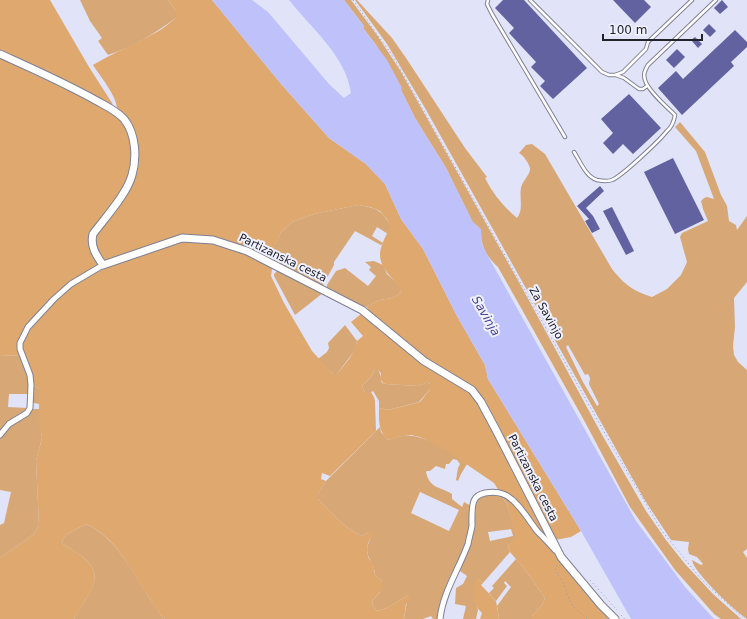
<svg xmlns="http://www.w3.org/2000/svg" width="747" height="619" font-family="'DejaVu Sans',sans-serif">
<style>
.green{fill:#d7a876;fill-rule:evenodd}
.forest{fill:#dea86f}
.water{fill:#bfc2fa}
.building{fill:#6262a0}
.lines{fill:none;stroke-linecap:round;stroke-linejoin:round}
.lane-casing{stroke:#7f8093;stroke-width:4.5}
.street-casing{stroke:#7f8093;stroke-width:7}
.secondary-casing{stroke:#7f8093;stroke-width:9}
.path{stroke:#9a9bab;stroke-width:1;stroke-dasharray:1 3;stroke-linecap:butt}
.lane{stroke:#fff;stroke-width:2.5}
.street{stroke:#fff;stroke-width:5}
.secondary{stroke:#fff;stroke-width:7}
.labels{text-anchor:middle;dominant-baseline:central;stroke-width:4;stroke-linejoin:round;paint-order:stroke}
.street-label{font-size:11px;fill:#22222a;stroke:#f0f1fe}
.water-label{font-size:12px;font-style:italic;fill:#4a4595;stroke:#f0f1fe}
</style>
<rect width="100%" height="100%" fill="#e1e3f8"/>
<g class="green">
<path d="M80,0H168L176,11V18C155,33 133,47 108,55L98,41L102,38L90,21Z"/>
<path d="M344,0H351L377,35L400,70L520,284L601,433L646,511L666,540L685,564L713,594L741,619H721L714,614L675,570L630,507L585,422L498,267C491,261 484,252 482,242C479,232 485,230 473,223L446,168L415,118L401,90L376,45L363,28L364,26Z"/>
<path d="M355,0H357L392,38L406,58L465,148L487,177L485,178C493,194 504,207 517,218C524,210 519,198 521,188C522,181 531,174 530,168C528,162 524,156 519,153L526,145L532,144L545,154L612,269C625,285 633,291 652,297L667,289L681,275L687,262L680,237L682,233L708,221L703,209L701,201L704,198L707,197L714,199L696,151L675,127L680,122L705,152L721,195L727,206L729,221L736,225L737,230L747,216V282L734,298L735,327L733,346L734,355L738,362L747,370V549L743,552L747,558V619C736,612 693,572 692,560L701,565L703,564L697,557L689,554L688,549L689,542L671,540L644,499L425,108L387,44ZM568,345L585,375L588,374L590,378L589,384L599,404L597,406L583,382L566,347Z"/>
<path d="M358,205C376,208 383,210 391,227L388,234L377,227L372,236L383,243L381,245L355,231L334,262V265L322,287L267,259L273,250L281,232L292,222L314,214Z"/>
<path d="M374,261L383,265L387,274L400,286L401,291C395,301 385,297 375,302C373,303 370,306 367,307L360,306L327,288V285L336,271L345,268L368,286L376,276L369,270L371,267L365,262Z"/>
<polygon points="277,271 280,271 323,293 295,315 274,276 274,274"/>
<polygon points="345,325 357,341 355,350 337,374 333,374 318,359 327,352 329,348 328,343"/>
<polygon points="20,355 29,379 29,394 9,394 8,407 27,408 23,413 0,432 0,356"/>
<path d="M375,370H378C381,374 380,378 382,383L386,384L418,386L428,382L430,384V389L419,402L388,410L379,408V401L373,391L371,392H365L362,386L370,378Z"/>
<polygon points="33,385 39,389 40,404 33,403 32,398"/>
<polygon points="33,409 39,409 42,438 36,461 39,525 34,534 0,558 0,525 4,523 11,492 0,490 0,439 11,425 28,415"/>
<path d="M380,427L381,432L388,440C396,437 404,435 412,436C426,437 457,454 467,464L461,474L458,481L456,480L458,468L460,464L457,460L453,459L449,464H446L445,469L436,466L430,471H427L426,472C430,489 439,486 452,494V499L462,507L464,502L471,506L469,529L464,550L444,595L438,619H433L431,616L423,619H404L408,595L387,608L377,611L372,605L373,600L380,592L382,581L375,575C374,556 360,559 372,535L368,532L362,536C345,529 331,512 318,499V494L326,481ZM420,492L459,510L449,531L411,513Z"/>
<path d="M494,494L501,495L507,504L517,537L508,546L510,552L483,583L479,579L476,603L478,610L476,619H463L466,606L455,604L456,588L463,584L467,576L460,571L474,527L476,505L478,500L484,495ZM511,529L513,536L490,541L488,532Z"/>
<path d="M86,524C117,538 132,572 150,599C155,606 159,614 165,619H74C97,580 110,571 63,544L62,541L67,534Z"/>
<polygon points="516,559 527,572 545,598 542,605 532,616 532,619 499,619 497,606 511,587 505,581 504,583 507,586 496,601 489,593 494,588 492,586"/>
</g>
<g class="forest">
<polygon points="0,0 50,0 89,67 112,103 113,106 36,67 0,50"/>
<path d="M168,0H212L282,85L329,138L366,164L385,184L401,219L423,249L457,316L485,365L488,379L581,531L571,537L555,540L483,401L425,359L378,321L368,311L367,307C370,306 373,303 375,302C385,297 395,301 401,291C399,285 394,281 390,276C373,256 381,247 390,227L387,219L380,211L370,207L358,205L314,214L292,222L281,232L271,256L267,259L232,242L212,237L181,235L106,261C99,256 94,245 96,237C97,230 110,217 114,212C132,188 145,169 136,139C132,124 128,118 117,108C116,95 100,76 93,65C113,53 135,44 155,33C163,29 169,23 176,18V11Z"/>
<path d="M0,58L101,106C119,117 128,125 131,146C135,175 118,197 101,218C96,225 88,233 89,242C89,250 95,258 99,264L70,282L27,325L17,342V348L20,355L0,356Z"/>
<path d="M183,240L212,242L232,248L270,266L272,269L271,276L284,303L312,351L333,374H337C345,364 355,354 357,341L363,336L351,322L361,314L427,366L471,393L481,408L548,536L598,606L609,619H532V616L542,605L545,598L527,572L510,552L508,546L516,537L507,504L494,483L447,451L420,437L411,435L398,437L388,440C378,430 379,422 379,408L388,410L420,402L430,389V384L428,382L418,386L386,384L383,383L380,378L381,373L378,370H375L370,378L362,386L365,392H371L374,397L375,401L376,431L330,476L322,473L321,479L326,481L318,494V499C331,512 345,529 362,536L368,532H374L368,543L367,552L369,559L373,563L375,575L382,581L384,587L373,600L372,605L377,611L387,608L408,595L411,599L406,604L404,619H165C159,614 154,606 150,599C131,572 118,538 86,524L67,534L62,541L63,544C110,571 97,580 74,619H0V558L34,534L39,525L36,461L42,438L39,419V389L33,385L21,344C41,311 70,282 106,268C131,257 158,249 183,240Z"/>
<path d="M476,579H479L483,583L481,585L496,601L499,619H480L482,613C473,605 470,590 476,579Z"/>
</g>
<path class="water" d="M212,0H252L268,12L329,84L344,98L351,93C346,56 311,28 289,0H344L364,26L363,28L387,60L402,88L401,90L415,118L446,168L473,222L481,229L482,244L489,258L636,521L685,587L714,619H631L581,531L488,379L485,365L457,316L423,249L401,219L385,184L366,164L329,138L282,85Z"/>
<g class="building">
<polygon points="503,0 524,0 587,68 553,99 540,86 545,81 531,67 536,62 509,33 514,28 495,8"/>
<polygon points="613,0 644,0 651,7 635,23"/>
<polygon points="722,0 728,7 720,14 714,8"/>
<polygon points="709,24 716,31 710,37 703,30"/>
<polygon points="735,30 747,42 747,47 731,62 734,66 682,115 658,88 676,71 683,79"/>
<polygon points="695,37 702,44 698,48 691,40"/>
<polygon points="677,49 685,57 674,68 666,60"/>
<polygon points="629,94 661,128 633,154 623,144 613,154 603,143 613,133 601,119"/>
<polygon points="673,158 704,220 675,234 644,172"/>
<polygon points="600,186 604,191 586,208 593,216 600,229 592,233 585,221 589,219 577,206"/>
<polygon points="612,207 634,251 626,255 603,211"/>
</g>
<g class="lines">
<g class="lane-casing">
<g id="lane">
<polyline points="488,0 487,4 492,14 565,137"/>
<polyline points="530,0 602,72 609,75 615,75 623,72 646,49 648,42 692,0"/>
<polyline points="616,75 624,78 639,89 643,89 647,86"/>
<path d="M574,152C580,161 586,177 597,180C602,181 607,182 612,180C622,176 659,141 667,131C672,127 674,121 675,115C667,107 648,91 645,80C643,74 645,70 648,65L716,0"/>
</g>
</g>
<g class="street-casing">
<g id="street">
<polyline points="0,435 9,424 27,413 30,408 31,385 30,375 20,349 20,343 28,327 54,299 71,284 103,265"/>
<path d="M440,619C443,592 459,569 468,544C469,538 471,532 472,526C472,519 471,504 475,499C477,495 481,494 485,493C491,492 498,492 503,494C517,499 529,521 538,532C544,538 550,544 555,550"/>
</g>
</g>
<g class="secondary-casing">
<path id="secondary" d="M0,54C33,69 65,83 97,101C106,106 117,111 124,119C136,134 137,158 132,175C127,194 105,218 93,234C90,246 96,255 103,265L182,238L213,240L247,251L362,310L424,361L472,390L481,402L496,430L561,557L601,605L615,619"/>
</g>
<g class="path">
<polyline points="353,0 394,58 611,444 662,531 701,579 744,619"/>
<path d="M557,565L555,571C566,583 565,594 573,606C576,610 583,614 587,619"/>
<polyline points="590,580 617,610"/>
<polyline points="621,615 625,619"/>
</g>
<use href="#lane" class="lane"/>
<use href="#street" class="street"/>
<use href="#secondary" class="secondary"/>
</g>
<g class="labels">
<g class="street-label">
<text transform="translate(283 258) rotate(26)">Partizanska cesta</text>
<text transform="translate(546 313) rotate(61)">Za Savinjo</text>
<text transform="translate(533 478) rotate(63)">Partizanska cesta</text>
</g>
<g class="water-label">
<text transform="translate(486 316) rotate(60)">Savinja</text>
</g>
</g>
<path d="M603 34v6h99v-6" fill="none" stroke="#22222a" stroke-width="2"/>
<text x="609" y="34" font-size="12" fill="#22222a" stroke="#f0f1fe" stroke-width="3" paint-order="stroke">100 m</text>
</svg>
